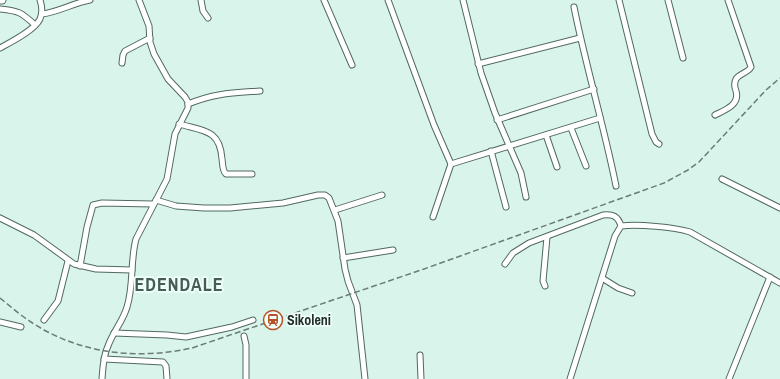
<svg xmlns="http://www.w3.org/2000/svg" width="780" height="379" font-family="'Archivo Narrow',sans-serif">
<style>
.lines{fill:none;stroke-linecap:round;stroke-linejoin:round}
.street-casing{stroke:#526961;stroke-width:7}
.secondary-casing{stroke:#526961;stroke-width:9}
.street{stroke:#fff;stroke-width:5}
.secondary{stroke:#fff;stroke-width:7}
.rail{stroke:#6b7c76;stroke-width:1.5;stroke-dasharray:6 3;stroke-linecap:butt}
.labels{text-anchor:middle;dominant-baseline:central;stroke-width:3.5;stroke-linejoin:round;paint-order:stroke}
.poi-label{font-size:14px;font-weight:bold;fill:#242e2a;stroke:#effff9;text-anchor:start}
.district-label{font-size:18px;font-weight:bold;letter-spacing:1px;fill:#465d55;stroke:#effff9}
</style>
<rect width="100%" height="100%" fill="#d9f4eb"/>
<g class="lines">
<g class="street-casing">
<g id="street">
<polyline points="201,0 203,11 208,18"/>
<polyline points="324,0 352,65"/>
<polyline points="388,0 434,125 451,164 433,217"/>
<polyline points="463,0 481,73 495,113 521,173 526,197"/>
<polyline points="619,0 652,134 656,142 659,144"/>
<polyline points="668,0 683,58"/>
<path d="M574,7C586,67 604,126 616,186"/>
<path d="M0,9C19,11 21,12 35,25"/>
<path d="M42,14C59,12 73,3 90,0"/>
<path d="M0,48C11,42 35,30 40,19C43,12 42,6 40,0"/>
<polyline points="122,63 123,55 125,51 150,38"/>
<polyline points="478,64 580,38"/>
<path d="M188,104C215,93 232,93 260,91"/>
<path d="M715,115C725,110 740,105 736,91C734,86 734,83 736,79C740,73 748,73 751,67L728,0"/>
<polyline points="497,120 594,89"/>
<path d="M179,124C203,131 220,129 222,159C223,165 222,170 226,174H252"/>
<polyline points="571,128 586,166"/>
<polyline points="546,135 557,167"/>
<polyline points="491,151 506,207"/>
<polyline points="451,164 600,118"/>
<polyline points="722,179 780,208"/>
<polyline points="156,200 176,206 204,208 230,208 283,203 318,195 325,195 329,198 338,221 345,269 348,281 357,305 365,379"/>
<polyline points="335,210 382,195"/>
<polyline points="0,218 34,235 74,264 96,269 132,270"/>
<polyline points="343,258 393,250"/>
<path d="M505,264L513,253L529,243L603,215C613,214 618,216 621,226"/>
<polyline points="80,266 87,227 93,205 102,203 153,204"/>
<polyline points="602,278 618,288 632,293"/>
<polyline points="545,286 543,281 547,237"/>
<polyline points="44,320 58,301 68,261"/>
<polyline points="0,322 21,327"/>
<polyline points="114,333 167,335 186,337 232,327 253,320"/>
<polyline points="244,336 246,345 246,379"/>
<polyline points="420,355 421,379"/>
<polyline points="104,359 163,362 166,366 167,379"/>
<path d="M102,379C103,368 103,356 108,346C113,332 123,321 127,307C134,285 130,261 136,239L167,179L175,134L188,108V102L185,97L168,79L154,54L150,42L149,26L139,0"/>
<path d="M570,379L615,236L621,226C638,224 674,227 690,232L780,283"/>
<polyline points="729,379 770,277"/>
</g>
</g>
<g class="secondary-casing">
<polyline id="secondary" points="0,0 2,0"/>
</g>
<use href="#street" class="street"/>
<use href="#secondary" class="secondary"/>
<path class="rail" d="M0,298C10,306 20,315 31,322C79,354 137,360 192,348L424,269L664,183L688,170L699,162L766,90L780,78"/>
</g>
<defs>
<g id="station-ring" transform="scale(1)"><circle r="9.5" fill="#effff9" stroke="#b85226" stroke-width="1.5"/><path d="M-3-6H3Q5-6 5-4V2Q5 4 3 4L4.5 6H3L1.5 4h-3L-3 6H-4.5L-3 4Q-5 4-5 2V-4Q-5-6-3-6ZM-3.5-4v3h7v-3ZM-3.5 1v1.5H-2V1ZM2 1v1.5H3.5V1Z" fill="#b85226"/></g>
</defs>
<g fill-rule="evenodd">
<use href="#station-ring" x="273" y="320"/>
</g>
<g class="labels">
<g class="poi-label">
<text x="287" y="320">Sikoleni</text>
</g>
<g class="district-label">
<text x="179" y="284">EDENDALE</text>
</g>
</g>
</svg>
